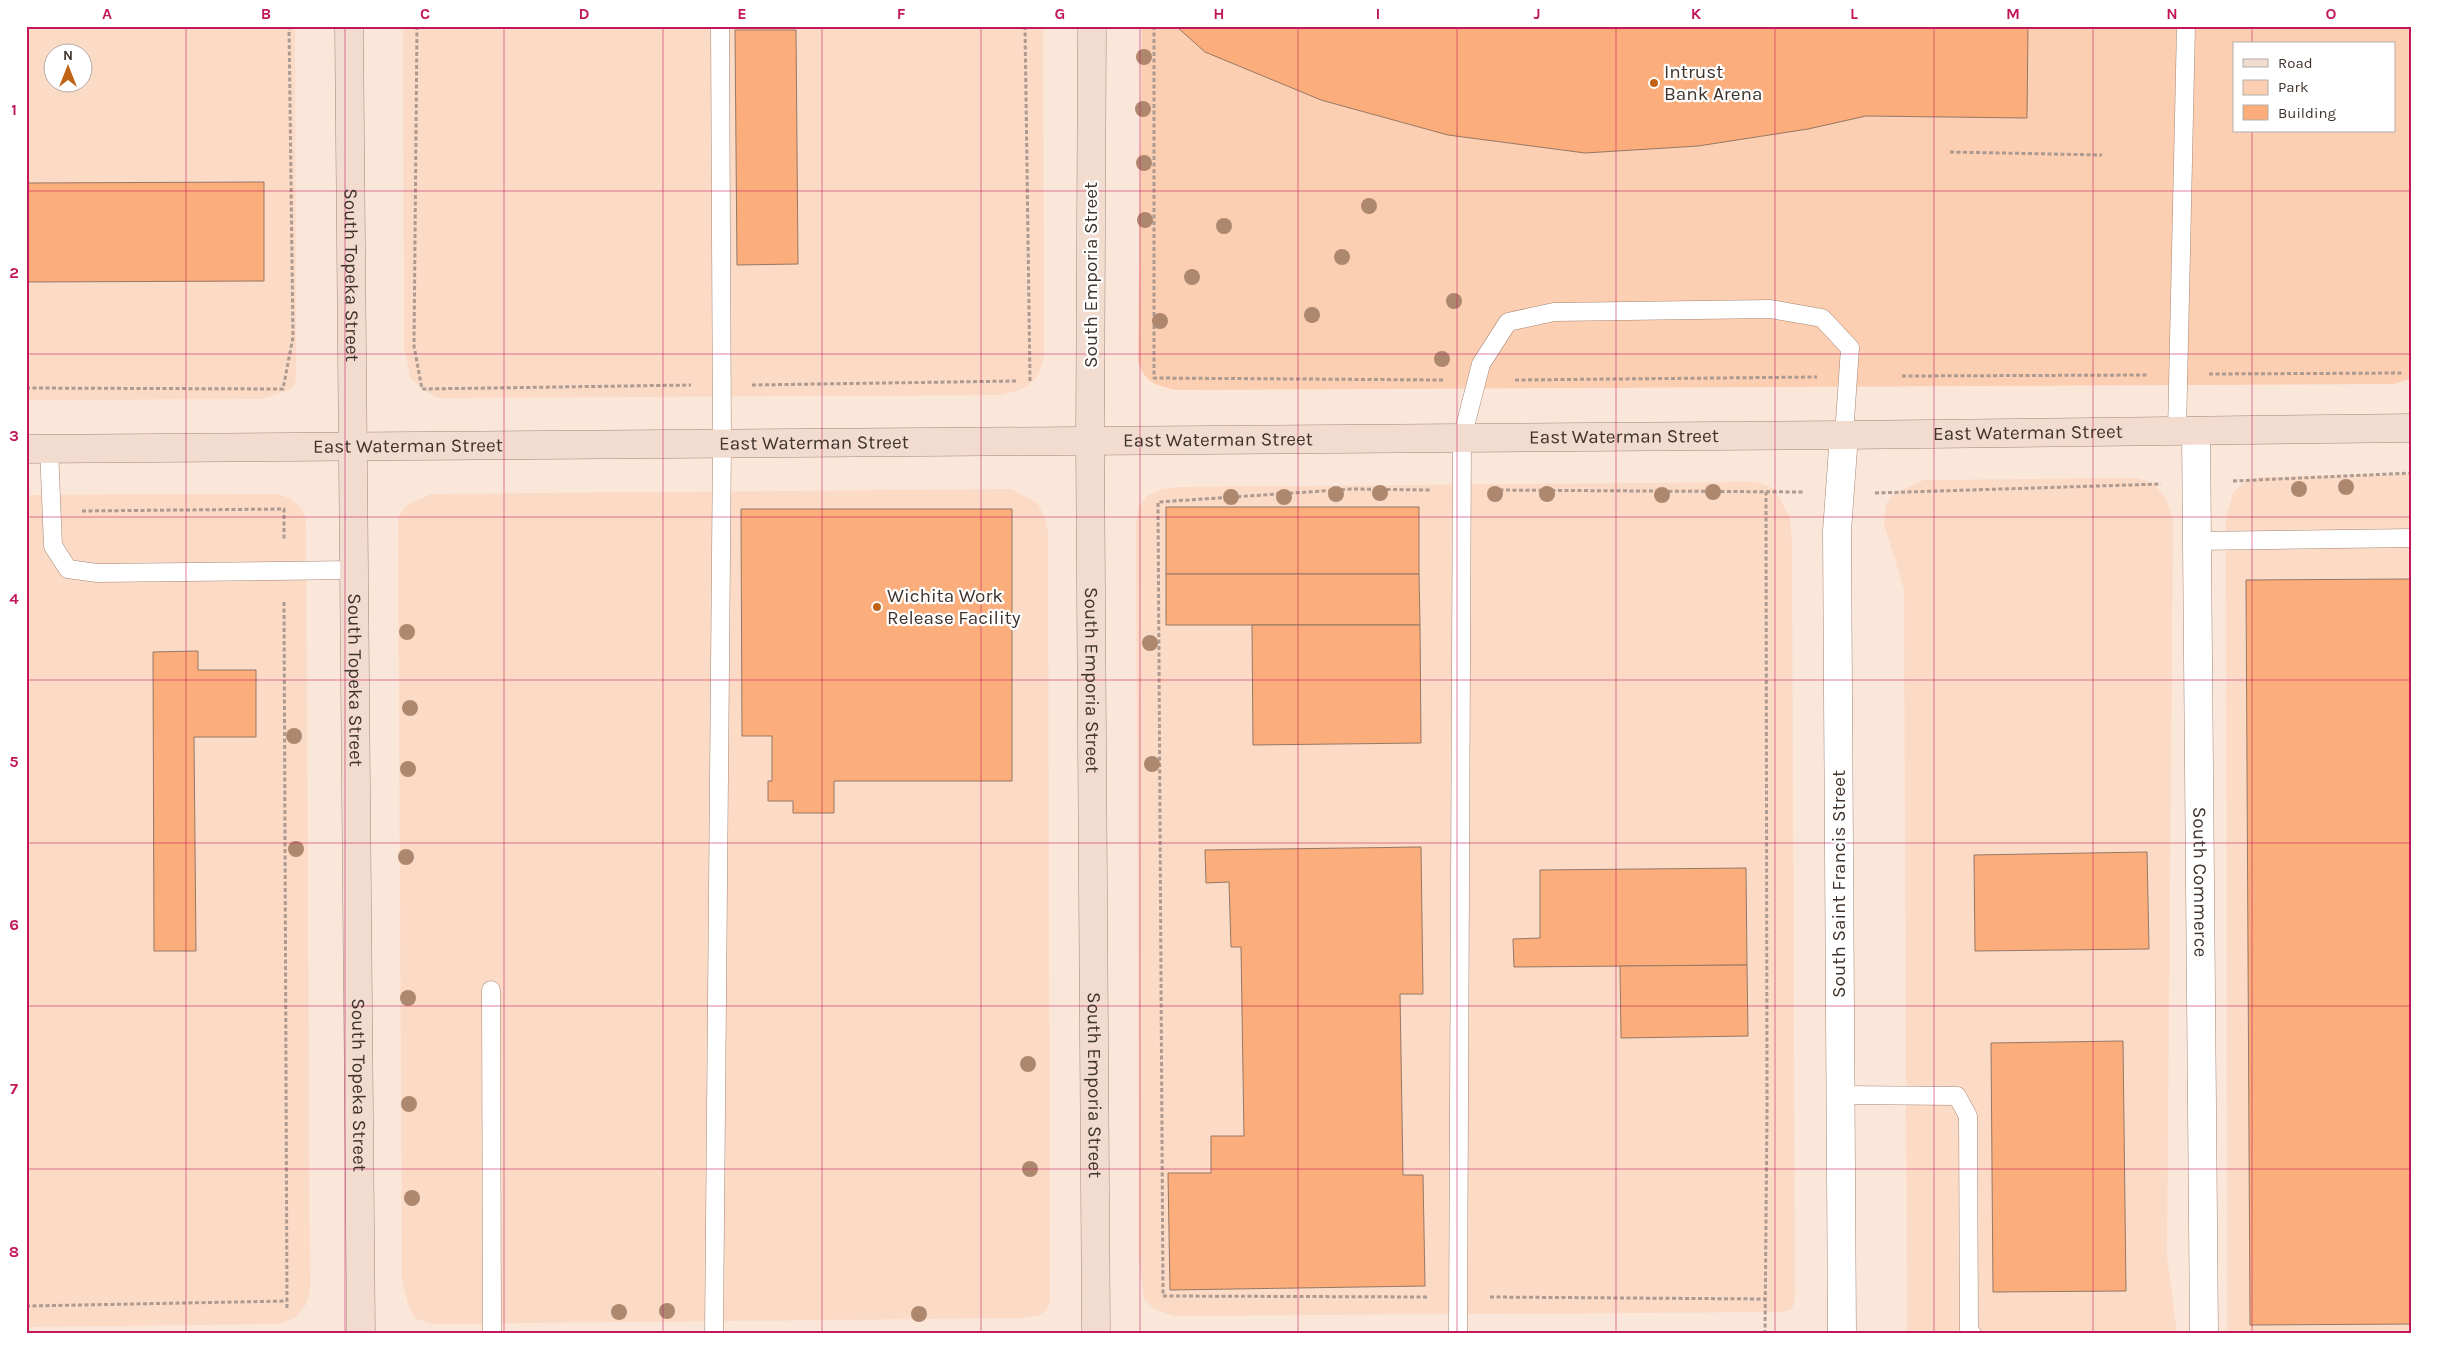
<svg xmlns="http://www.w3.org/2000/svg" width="2438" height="1360" font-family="Karla,sans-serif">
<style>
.built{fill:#fbdac6;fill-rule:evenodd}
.green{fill:#fcceb2;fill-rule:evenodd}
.building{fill:#fbad7b;stroke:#967866}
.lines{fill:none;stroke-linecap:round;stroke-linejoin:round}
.lane-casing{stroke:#a58774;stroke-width:19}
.street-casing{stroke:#a58774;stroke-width:29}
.secondary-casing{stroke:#a58774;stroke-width:29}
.path{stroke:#ad9b91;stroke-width:3;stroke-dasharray:4 2.5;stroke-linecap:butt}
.lane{stroke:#fff;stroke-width:18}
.street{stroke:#fff;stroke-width:28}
.secondary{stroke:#f2dccf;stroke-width:28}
.tree{fill:#ad886f}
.grid{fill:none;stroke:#c2185b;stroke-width:1;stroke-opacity:0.55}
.poi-dot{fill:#c06315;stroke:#fff;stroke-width:2}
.labels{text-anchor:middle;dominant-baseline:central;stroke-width:4.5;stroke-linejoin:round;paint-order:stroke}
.poi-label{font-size:19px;fill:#40332b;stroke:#fff;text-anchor:start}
.street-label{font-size:19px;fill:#40332b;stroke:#fff}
.neatline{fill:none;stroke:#c2185b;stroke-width:2}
.grid-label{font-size:16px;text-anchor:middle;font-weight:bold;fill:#c2185b}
</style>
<rect width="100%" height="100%" fill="#fbe6da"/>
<g class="built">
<path d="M26,26H295L296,373L295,385L287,391L262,399L26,400ZM52,52H82V82H52Z"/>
<polygon points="403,26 1043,26 1044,356 1039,374 1029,385 1017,391 1000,395 438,398 422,389 410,377 404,346"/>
<polygon points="2412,474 2412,1334 2227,1334 2226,518 2233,493 2245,481 2262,477"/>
<polygon points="2137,478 2153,483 2165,497 2173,518 2167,1256 2177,1334 1907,1334 1904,590 1884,523 1886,504 1893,494 1924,480"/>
<polygon points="1756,482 1775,489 1790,518 1792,540 1795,1298 1792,1309 1783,1312 1174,1316 1154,1309 1144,1299 1139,1258 1136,525 1138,508 1147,496 1162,489 1180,487"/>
<polygon points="1012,489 1038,504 1044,516 1048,533 1050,1298 1047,1310 1038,1316 1022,1318 432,1324 417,1319 409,1308 402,1281 398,517 407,505 432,494"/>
<polygon points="278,494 291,499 301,508 306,520 310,1291 305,1306 295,1318 279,1324 26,1327 26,495"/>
</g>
<path class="green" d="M1142,26H2412V378L2394,384L1176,390C1155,385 1145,383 1138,361ZM2234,44H2394V131H2234Z"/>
<g class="building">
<polygon points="1176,26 2028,26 2027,118 1866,116 1808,129 1698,146 1585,153 1448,135 1321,100 1205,52"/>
<polygon points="735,30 796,30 798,264 737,265"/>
<polygon points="264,182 264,281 26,282 26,183"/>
<rect x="1166" y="507" width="253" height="67"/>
<polygon points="741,509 1012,509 1012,781 834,781 834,813 793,813 793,801 768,801 768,781 772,781 772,736 742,736"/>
<polygon points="1166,574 1419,574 1420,625 1166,625"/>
<polygon points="2412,579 2412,1324 2250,1325 2246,580"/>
<polygon points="1252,625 1420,625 1421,743 1253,745"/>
<polygon points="198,651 198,670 256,670 256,737 194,737 196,951 154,951 153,652"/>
<polygon points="1421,847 1423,994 1400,994 1403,1175 1423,1175 1425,1286 1170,1290 1168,1173 1211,1173 1211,1136 1244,1136 1241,947 1231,947 1229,882 1206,883 1205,850"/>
<polygon points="2147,852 2149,949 1975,951 1974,855"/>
<polygon points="1746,868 1747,965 1514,967 1513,939 1540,938 1540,870"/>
<polygon points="1747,965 1748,1036 1621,1038 1620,966"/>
<polygon points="2123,1041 2126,1291 1993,1292 1991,1043"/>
</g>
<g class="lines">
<g class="lane-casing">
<g id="lane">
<polyline points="2177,431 2186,26"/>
<polyline points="49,448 53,546 68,569 97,573 353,570"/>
<polyline points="2198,541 2412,538"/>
<polyline points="491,990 492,1334"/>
<polyline points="1841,1095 1957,1096 1968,1116 1969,1329 1972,1334"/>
<polyline points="714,1334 722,443 720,26"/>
<polyline points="1458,1334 1462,438 1481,364 1508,322 1554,312 1770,309 1822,318 1850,348 1844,435"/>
</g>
</g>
<g class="street-casing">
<g id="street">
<path id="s1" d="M2196,431L2204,1334"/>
<polyline points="1842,1334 1837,531 1844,435"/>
</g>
</g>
<g class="secondary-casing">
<g id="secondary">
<path id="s2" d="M349,26L361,1334"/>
<path id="s3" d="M1092,26L1090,441L1096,1334"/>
<path id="s4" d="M26,449L1844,435L2412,428"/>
</g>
</g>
<g class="path">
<polyline points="417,26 414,346 422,389 691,385"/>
<polyline points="1025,26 1030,381"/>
<polyline points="1154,26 1154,378 1443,380"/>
<polyline points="1950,152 2102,155"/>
<polyline points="2209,374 2404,373"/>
<polyline points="1902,376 2148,375"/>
<polyline points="1515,380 1817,377"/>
<polyline points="752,385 1016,381"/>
<polyline points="26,388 283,389 293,337 289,26"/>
<polyline points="2233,481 2412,473"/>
<polyline points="1493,490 1804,492"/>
<polyline points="1875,493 2161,484"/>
<polyline points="82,511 284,509 284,539"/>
<polyline points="284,602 287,1309"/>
<polyline points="1427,1297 1163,1296 1158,502 1353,489 1432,490"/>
<polyline points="1490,1297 1766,1299"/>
<polyline points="26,1306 287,1301"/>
<polyline points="1765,1334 1767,1111 1766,492"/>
</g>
<use href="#lane" class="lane"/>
<use href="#street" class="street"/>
<use href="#secondary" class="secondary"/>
</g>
<g class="tree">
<circle cx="1144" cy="57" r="8"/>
<circle cx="1143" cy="109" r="8"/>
<circle cx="1144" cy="163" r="8"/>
<circle cx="1369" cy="206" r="8"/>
<circle cx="1145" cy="220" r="8"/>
<circle cx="1224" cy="226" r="8"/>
<circle cx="1342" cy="257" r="8"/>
<circle cx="1192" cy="277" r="8"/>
<circle cx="1454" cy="301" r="8"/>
<circle cx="1312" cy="315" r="8"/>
<circle cx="1160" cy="321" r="8"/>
<circle cx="1442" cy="359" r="8"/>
<circle cx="2346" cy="487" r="8"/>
<circle cx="2299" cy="489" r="8"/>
<circle cx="1713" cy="492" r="8"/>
<circle cx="1380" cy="493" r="8"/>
<circle cx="1336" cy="494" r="8"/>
<circle cx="1495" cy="494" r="8"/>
<circle cx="1547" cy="494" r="8"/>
<circle cx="1662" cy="495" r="8"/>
<circle cx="1231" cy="497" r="8"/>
<circle cx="1284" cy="497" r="8"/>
<circle cx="407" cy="632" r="8"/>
<circle cx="1150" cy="643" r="8"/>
<circle cx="410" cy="708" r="8"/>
<circle cx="294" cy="736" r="8"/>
<circle cx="1152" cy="764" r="8"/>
<circle cx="408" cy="769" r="8"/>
<circle cx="296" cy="849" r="8"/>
<circle cx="406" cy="857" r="8"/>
<circle cx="408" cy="998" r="8"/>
<circle cx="1028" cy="1064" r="8"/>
<circle cx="409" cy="1104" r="8"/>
<circle cx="1030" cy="1169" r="8"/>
<circle cx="412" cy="1198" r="8"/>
<circle cx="667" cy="1311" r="8"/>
<circle cx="619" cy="1312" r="8"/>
<circle cx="919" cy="1314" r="8"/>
</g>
<path class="grid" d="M186,26V1334M345,26V1334M504,26V1334M663,26V1334M822,26V1334M981,26V1334M1140,26V1334M1298,26V1334M1457,26V1334M1616,26V1334M1775,26V1334M1934,26V1334M2093,26V1334M2252,26V44M2252,131V1334M26,191H2412M26,354H2412M26,517H2412M26,680H2412M26,843H2412M26,1006H2412M26,1169H2412"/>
<g class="poi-dot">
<circle cx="1654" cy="83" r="5"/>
<circle cx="877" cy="607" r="5"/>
</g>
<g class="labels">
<g class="poi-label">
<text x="1664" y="72">Intrust<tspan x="1664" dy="22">Bank Arena</tspan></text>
<text x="887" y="596">Wichita Work<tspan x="887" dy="22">Release Facility</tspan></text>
</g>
<g class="street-label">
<text stroke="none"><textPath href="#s2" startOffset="249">South Topeka Street</textPath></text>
<text transform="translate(1091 275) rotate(-90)">South Emporia Street</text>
<text stroke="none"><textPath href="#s4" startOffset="2002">East Waterman Street</textPath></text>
<text stroke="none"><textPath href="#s4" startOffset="1598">East Waterman Street</textPath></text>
<text stroke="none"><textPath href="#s4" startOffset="1192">East Waterman Street</textPath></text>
<text stroke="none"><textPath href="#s4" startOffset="788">East Waterman Street</textPath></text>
<text stroke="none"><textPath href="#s4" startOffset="382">East Waterman Street</textPath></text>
<text stroke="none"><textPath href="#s2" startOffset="654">South Topeka Street</textPath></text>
<text stroke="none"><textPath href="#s3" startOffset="654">South Emporia Street</textPath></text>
<text stroke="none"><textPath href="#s1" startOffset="451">South Commerce</textPath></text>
<text transform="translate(1839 884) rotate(-90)">South Saint Francis Street</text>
<text stroke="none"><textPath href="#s2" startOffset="1059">South Topeka Street</textPath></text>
<text stroke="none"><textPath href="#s3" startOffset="1059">South Emporia Street</textPath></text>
</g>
</g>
<rect width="2438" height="1360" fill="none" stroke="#ffffff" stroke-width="55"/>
<rect x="2233" y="42" width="162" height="90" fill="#ffffff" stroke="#b3adaa"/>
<rect x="2243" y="59" width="25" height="8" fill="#f2dccf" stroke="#b3adaa"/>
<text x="2278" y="68" font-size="15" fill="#40332b">Road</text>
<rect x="2243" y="80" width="25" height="15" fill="#fcceb2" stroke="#b3adaa"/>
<text x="2278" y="92" font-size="15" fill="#40332b">Park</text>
<rect x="2243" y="105" width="25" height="15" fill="#fbad7b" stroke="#b3adaa"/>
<text x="2278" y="118" font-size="15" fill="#40332b">Building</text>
<g transform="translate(68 68)"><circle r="24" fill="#ffffff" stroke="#b3adaa"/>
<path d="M0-4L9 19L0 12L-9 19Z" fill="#c06315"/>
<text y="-8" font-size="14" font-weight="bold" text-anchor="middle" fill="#40332b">N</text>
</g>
<rect x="28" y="28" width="2382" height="1304" class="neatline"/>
<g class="grid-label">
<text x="107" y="19">A</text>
<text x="266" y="19">B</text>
<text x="425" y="19">C</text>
<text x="584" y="19">D</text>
<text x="742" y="19">E</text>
<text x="901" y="19">F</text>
<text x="1060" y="19">G</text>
<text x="1219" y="19">H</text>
<text x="1378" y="19">I</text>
<text x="1537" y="19">J</text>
<text x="1696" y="19">K</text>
<text x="1854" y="19">L</text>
<text x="2013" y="19">M</text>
<text x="2172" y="19">N</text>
<text x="2331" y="19">O</text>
<text x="14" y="115">1</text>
<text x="14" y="278">2</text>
<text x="14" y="441">3</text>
<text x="14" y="604">4</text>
<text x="14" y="767">5</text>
<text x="14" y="930">6</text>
<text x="14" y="1094">7</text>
<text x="14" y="1257">8</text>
</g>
</svg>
